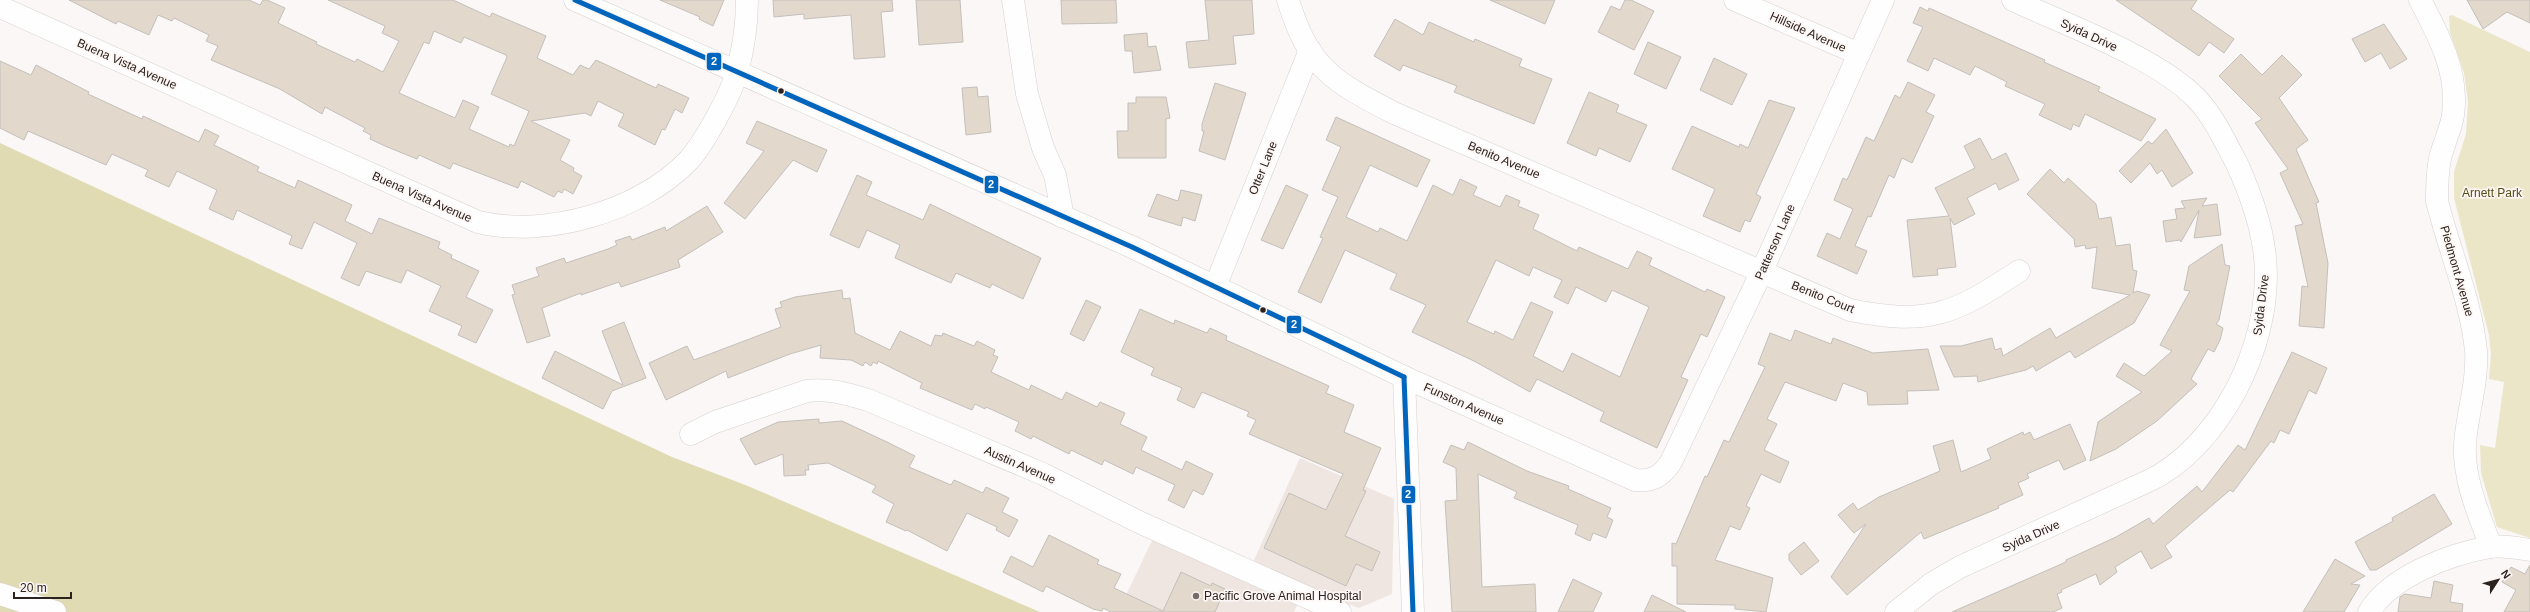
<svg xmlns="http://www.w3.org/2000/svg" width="2530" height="612" font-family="Arial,sans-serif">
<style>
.built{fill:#efe6e2}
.green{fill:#ebe6c7}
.forest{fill:#e0dbb2}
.building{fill:#e2d8cc;stroke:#c4bfbb;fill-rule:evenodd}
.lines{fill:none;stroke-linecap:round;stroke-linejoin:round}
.minor-casing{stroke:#d7d1ce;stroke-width:23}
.tertiary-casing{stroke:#d7d1ce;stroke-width:23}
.minor{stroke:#fefefe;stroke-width:22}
.tertiary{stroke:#fefefe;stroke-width:22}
.bus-1-casing{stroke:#fcf6f4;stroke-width:8}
.bus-1{stroke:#0065bd;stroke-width:5}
.bus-dot{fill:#2c221e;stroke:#fcf6f4;stroke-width:1.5}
.poi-dot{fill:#746d6a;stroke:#fcf6f4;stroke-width:1.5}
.labels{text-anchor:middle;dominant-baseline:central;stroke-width:3.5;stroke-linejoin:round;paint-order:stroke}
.street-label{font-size:12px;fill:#2c221e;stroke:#fcf6f4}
.park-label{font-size:12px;fill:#544e17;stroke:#fcf6f4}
.poi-label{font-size:12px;fill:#2c221e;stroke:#fcf6f4;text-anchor:start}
.line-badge{stroke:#fcf6f4;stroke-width:1.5}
.badge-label{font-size:11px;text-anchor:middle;font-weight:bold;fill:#fff}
</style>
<rect width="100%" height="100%" fill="#faf7f6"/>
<polygon class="built" points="1300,458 1394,499 1392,594 1359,608 1305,588 1294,612 1118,612 1157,530 1249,571"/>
<polygon class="green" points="2452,15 2530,52 2530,538 2497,527 2481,473 2480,445 2495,448 2504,382 2489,379 2491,354 2489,335 2454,198 2454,172 2466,134 2468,101 2464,73 2450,32 2449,16"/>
<polygon class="forest" points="0,143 672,457 748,486 1040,612 0,612"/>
<g class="building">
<path d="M69,0H249L260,5L263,0H267L285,8L278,23L317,42L316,44L355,62L357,59L383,72L399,41L382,33L385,26L328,0H453L490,17L492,13L546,36L537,58L573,75L580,65L589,69L596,60L656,88L658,84L689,98L682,113L675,109L665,130L662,129L655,145L618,126L624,114L598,101L591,116L585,113L531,121L570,140L560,160L574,168L573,171L582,176L573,194L564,189L562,193L558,191L554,197L521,181L518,188L453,163L450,169L419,155L417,159L385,146L370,139L371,135L363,131L365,128L325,107L322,114L280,89L211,60L218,46L206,41L209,35L174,18L172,21L158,15L149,35L118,21L116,24ZM434,31L461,43L464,37L506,55L507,57L491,94L529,111L514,146L510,144L509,147L469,129L479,107L463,100L455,118L399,93L424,42L429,44Z"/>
<polygon points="660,0 724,0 713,26 699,19 700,17"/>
<polygon points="773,0 892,0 893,11 881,12 885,57 854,59 851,15 804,19 804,14 774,17"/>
<polygon points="916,0 960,0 963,42 919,45"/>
<polygon points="1061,0 1116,0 1117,23 1062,24"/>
<polygon points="1205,0 1252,0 1254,34 1233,36 1236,64 1189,68 1186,42 1209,40"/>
<polygon points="1490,0 1555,0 1545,24"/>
<polygon points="1625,0 1631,0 1654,11 1634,50 1598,32 1611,6 1620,10"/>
<polygon points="2116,0 2197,0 2191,9 2234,39 2224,53 2209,42 2199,56"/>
<polygon points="2467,0 2530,0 2530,23 2507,12 2483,29"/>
<polygon points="1920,7 1928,11 1929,8 2045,60 2044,62 2100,87 2098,91 2156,119 2141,141 2085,114 2079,127 2073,124 2071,130 2039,115 2045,104 2005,86 2007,82 1975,66 1970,75 1934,58 1928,71 1907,61 1923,27 1913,23"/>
<polygon points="1395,19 1423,35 1429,22 1474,42 1475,39 1522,59 1519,66 1552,79 1534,124 1454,92 1457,86 1403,65 1400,71 1374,56"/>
<polygon points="2384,24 2407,59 2390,69 2381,53 2365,62 2352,39"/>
<polygon points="1147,33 1148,47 1156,46 1161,70 1134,73 1132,51 1125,51 1124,35"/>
<polygon points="1648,42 1681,57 1666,89 1634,74"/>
<polygon points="2241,54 2262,75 2282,55 2302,75 2279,98 2308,140 2296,149 2319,202 2316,203 2328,263 2324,328 2299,326 2302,286 2308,287 2295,226 2303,224 2280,173 2288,169 2255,123 2262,119 2219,76"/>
<polygon points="1714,58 1747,74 1732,105 1700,90"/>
<polygon points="0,61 31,75 36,65 89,92 88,94 142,119 143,116 199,142 205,129 219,136 214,145 259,167 257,171 295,188 298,180 352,205 345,221 372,234 379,218 440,242 438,248 452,255 451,258 479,271 466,297 493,310 476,343 458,335 462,326 429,311 441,286 407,270 401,283 366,271 359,286 341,278 357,243 314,222 302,249 289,244 292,236 237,210 233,220 209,209 217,190 177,171 169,187 145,176 148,170 112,154 106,165 28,131 24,140 0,128"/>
<polygon points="1908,82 1935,95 1926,112 1934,116 1912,163 1902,158 1894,178 1889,175 1871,217 1868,216 1855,246 1867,251 1857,274 1817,256 1827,233 1840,239 1853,209 1834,200 1843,178 1847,180 1866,137 1874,141 1895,95 1900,98"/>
<polygon points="1215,83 1246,93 1225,160 1199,151 1204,131 1202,131 1202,124"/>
<polygon points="977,87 978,97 988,96 991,132 966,135 962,88"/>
<polygon points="1589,92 1619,105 1616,112 1647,125 1630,162 1599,148 1596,156 1567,143"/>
<polygon points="1136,97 1166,97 1170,118 1166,119 1166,158 1118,158 1117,131 1128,131 1128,103 1136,103"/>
<polygon points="1769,100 1795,108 1756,194 1761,197 1750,222 1745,220 1740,232 1703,216 1715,189 1672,169 1692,126 1739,147 1740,144 1748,148"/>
<path d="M1336,117L1430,160L1417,187L1370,165L1346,217L1378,232L1380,228L1407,241L1433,185L1453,195L1460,179L1477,187L1473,195L1500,207L1506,195L1520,201L1518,206L1539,215L1533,229L1577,251L1579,247L1628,269L1637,251L1652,258L1649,265L1705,292L1707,289L1725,297L1707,337L1701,334L1681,377L1688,380L1657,448L1600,421L1604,412L1537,379L1530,392L1474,361L1412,332L1426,305L1390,289L1397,274L1345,250L1321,303L1298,292L1323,238L1320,237L1338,197L1322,190L1341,147L1326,140ZM1496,260L1529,276L1533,267L1562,280L1554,297L1568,304L1576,287L1606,302L1612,290L1649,307L1620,377L1572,353L1563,372L1533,356L1553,312L1531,302L1513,340L1495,331L1494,334L1467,322Z"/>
<polygon points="757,121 827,150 817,172 793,160 745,219 724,203 764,151 746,143"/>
<polygon points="2166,129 2193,173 2172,187 2162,170 2157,174 2150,163 2131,183 2119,171 2148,141 2152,144"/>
<polygon points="1980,138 1992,160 2006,153 2019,180 1999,190 1996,183 1967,198 1975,214 1954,225 1950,218 1956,267 1937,269 1938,275 1913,277 1907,220 1949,216 1935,188 1975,168 1964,146"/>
<polygon points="2050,169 2064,183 2068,178 2096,204 2099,219 2111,217 2116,246 2130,244 2133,270 2137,271 2133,293 2137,291 2150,295 2134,323 2075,358 2070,351 2036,371 2033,366 2026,370 1978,382 1977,376 1954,377 1940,346 1961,346 1992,338 1995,350 2001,348 2003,356 2050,328 2056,338 2130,295 2092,288 2097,247 2086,249 2085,245 2075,247 2074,239 2027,194"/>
<polygon points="857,175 872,182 866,195 923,220 930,204 1041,258 1023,299 992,284 990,288 956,273 951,283 895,258 900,245 867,230 859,248 830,235"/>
<polygon points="1286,185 1308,195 1283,249 1261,240"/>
<polygon points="1181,190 1202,195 1195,221 1183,217 1181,226 1148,216 1157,194 1178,201"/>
<polygon points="2207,198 2202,206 2217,204 2221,235 2194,238 2199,210 2181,242 2180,240 2166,242 2163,221 2177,219 2175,209 2185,208 2181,201"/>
<polygon points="707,206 723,232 678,260 680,267 621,287 619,282 581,295 581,293 542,308 550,336 527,343 512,295 515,294 512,285 539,276 536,268 564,258 566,263 608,249 617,245 615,241 630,236 632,240 665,227 666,231"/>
<polygon points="2222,244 2225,265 2230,266 2219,320 2216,324 2223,328 2220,340 2214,352 2208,349 2191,379 2197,384 2157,421 2116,449 2090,461 2098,422 2142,392 2116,376 2124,363 2144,376 2172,351 2160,345 2190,291 2184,290 2189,266"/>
<polygon points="842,290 843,299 850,298 855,333 890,350 900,331 931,346 935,335 942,336 943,333 974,346 977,341 995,350 993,355 998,357 991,372 1029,390 1031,385 1062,400 1066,392 1097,407 1100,402 1125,413 1120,424 1147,437 1141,450 1182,470 1186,461 1213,474 1203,495 1193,490 1184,508 1168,500 1175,485 1136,467 1133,474 1104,460 1102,465 1071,450 1069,454 1033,436 1031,439 1015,431 1019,422 986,407 985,409 975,404 972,410 920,388 922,383 878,361 877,364 873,362 871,366 865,362 863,366 851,360 820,358 821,345 790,354 728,378 726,371 666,400 649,363 687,346 694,360 781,327 775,309 782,307 780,302 795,297"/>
<polygon points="1086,300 1101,307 1084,341 1070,334"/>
<polygon points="1140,309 1174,324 1175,320 1207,333 1210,328 1227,336 1226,340 1329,386 1326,393 1354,405 1344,432 1381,448 1363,490 1366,491 1345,536 1380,552 1372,571 1356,564 1346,586 1264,548 1289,493 1326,510 1343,474 1249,434 1256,420 1247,416 1249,412 1202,392 1194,408 1177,400 1182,388 1151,375 1154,368 1121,352"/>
<polygon points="624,322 646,378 612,391 603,409 542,378 555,351 623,385 602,331"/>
<polygon points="1795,330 1831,344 1833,338 1873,353 1928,349 1939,390 1907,391 1908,404 1868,405 1867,392 1843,383 1836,401 1785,382 1767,419 1777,424 1764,450 1789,462 1780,483 1761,474 1746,506 1750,508 1740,530 1730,526 1715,560 1773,578 1766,612 1735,609 1735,605 1677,604 1677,566 1672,566 1672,543 1676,544 1705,476 1707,477 1724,440 1729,442 1765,367 1758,364 1770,333 1791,341"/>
<polygon points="2292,352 2327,368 2316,394 2309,390 2289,434 2280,430 2274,443 2271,441 2233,492 2230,490 2165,546 2172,557 2151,569 2141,551 2115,567 2117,572 2100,585 2096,574 2061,590 2062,592 2057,594 2062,608 2053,612 1952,612 2066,562 2066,560 2116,537 2149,518 2153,524 2197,486 2202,492 2238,445 2245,450"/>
<polygon points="819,419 819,423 842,421 887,442 915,456 909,467 951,485 954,480 983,493 986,487 1009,498 1002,512 1018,520 1009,537 996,530 997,527 967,513 947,551 907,530 906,531 886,522 894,504 872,492 876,486 828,463 808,465 809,470 805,470 806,475 784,476 783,454 755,465 740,439 778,422"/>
<polygon points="2070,424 2086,460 2064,470 2059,460 2027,474 2029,478 2018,483 2023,495 1998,506 1999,508 1924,539 1921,532 1847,595 1831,577 1866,524 1854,533 1838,515 1853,503 1858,510 1879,497 1940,471 1933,446 1953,440 1961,472 1991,459 1987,449 2023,432 2024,435 2030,432 2034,440"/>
<polygon points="1468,442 1527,471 1569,486 1568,489 1611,508 1607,517 1613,520 1606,538 1593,533 1590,541 1575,534 1578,525 1514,498 1517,492 1478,474 1482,587 1535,584 1536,612 1452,612 1445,501 1457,500 1456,468 1443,462 1451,445 1464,450"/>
<polygon points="2434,494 2452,524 2376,570 2370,570 2355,542 2393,521 2392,518"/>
<polygon points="1049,535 1099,560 1097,564 1121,574 1114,588 1163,611 1181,572 1211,586 1212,583 1225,589 1215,612 1111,612 1103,608 1102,611 1093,609 1046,586 1043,592 1003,572 1011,556 1033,567"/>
<polygon points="1804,542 1819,561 1801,575 1789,560 1789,554"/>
<polygon points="2335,559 2365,576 2351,584 2360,585 2344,612 2303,612"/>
<polygon points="2530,565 2530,612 2504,612 2516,590 2502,582 2511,567 2525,574"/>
<polygon points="1573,579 1602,593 1593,612 1558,612"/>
<polygon points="2434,581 2453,585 2450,602 2463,604 2462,612 2398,612 2400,597 2405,594 2431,598"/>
<polygon points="1652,595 1686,612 1644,612"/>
</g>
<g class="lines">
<g class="minor-casing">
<g id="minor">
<polyline points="575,0 1132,247 1404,377"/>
<polyline points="1013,0 1027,94 1043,148 1055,175 1063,217"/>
<path d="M1288,0C1309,69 1334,82 1394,113L1850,310C1929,326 1954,314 2019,271"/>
<polyline points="1735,0 1859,54"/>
<path d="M2420,0C2439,36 2459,73 2453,115C2451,130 2443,144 2440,159C2437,173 2437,187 2437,201C2449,250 2471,300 2476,351C2478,383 2467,413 2465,444C2463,479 2479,515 2491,547"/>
<path d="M0,7L478,222C545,238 639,212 688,161C704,144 731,94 737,72C743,50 747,23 747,0"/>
<polyline points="1215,287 1310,50"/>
<path d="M691,434L715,422L807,391C828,388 848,394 868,400L1043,474L1141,523L1340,612"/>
<polyline points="0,594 55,612"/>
<path d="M1896,612L1931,584L1960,567L2133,488C2142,484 2151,480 2160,475C2230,432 2276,330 2264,249C2260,220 2250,193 2238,166C2227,145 2213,115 2196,98C2156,57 2066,25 2013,0"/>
<path d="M2369,612C2391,576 2450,554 2490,547C2503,545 2518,548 2530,550"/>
</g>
</g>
<g class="tertiary-casing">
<path id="tertiary" d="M1413,612L1404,377L1635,480C1652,482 1662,476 1671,462L1762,271L1883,0"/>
</g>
<use href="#minor" class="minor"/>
<use href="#tertiary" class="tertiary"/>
<g class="bus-1-casing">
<g id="bus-1">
<polyline points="575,0 1132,247 1404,377"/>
<polyline points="1404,377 1413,612"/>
</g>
</g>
<use href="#bus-1" class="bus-1"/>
</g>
<g class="bus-dot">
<circle cx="781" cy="91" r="3.5"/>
<circle cx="1263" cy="310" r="3.5"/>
</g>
<circle class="poi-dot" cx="1196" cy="596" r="4"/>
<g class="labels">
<g class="street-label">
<text transform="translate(1808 32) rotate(24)">Hillside Avenue</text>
<text transform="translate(2089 35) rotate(25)">Syida Drive</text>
<text transform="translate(127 64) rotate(24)">Buena Vista Avenue</text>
<text transform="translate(1504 160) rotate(23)">Benito Avenue</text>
<text transform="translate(1263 168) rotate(-68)">Otter Lane</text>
<text transform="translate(422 197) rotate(24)">Buena Vista Avenue</text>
<text transform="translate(1775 242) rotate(-66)">Patterson Lane</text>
<text transform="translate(2457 271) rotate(74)">Piedmont Avenue</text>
<text transform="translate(1823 297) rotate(22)">Benito Court</text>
<text transform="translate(2261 305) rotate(-83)">Syida Drive</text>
<text transform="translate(1464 404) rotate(24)">Funston Avenue</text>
<text transform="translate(1020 465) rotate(24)">Austin Avenue</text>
<text transform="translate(2031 536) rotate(-24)">Syida Drive</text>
</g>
<g class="park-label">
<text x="2492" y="193">Arnett Park</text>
</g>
<g class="poi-label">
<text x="1204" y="596">Pacific Grove Animal Hospital</text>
</g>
</g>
<g class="line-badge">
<rect x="706" y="52" width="16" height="19" rx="4" fill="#0065bd"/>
<rect x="984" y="175" width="15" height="19" rx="4" fill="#0065bd"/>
<rect x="1286" y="315" width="16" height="19" rx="4" fill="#0065bd"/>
<rect x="1401" y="485" width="15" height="19" rx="4" fill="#0065bd"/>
</g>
<g class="badge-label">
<text x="714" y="65">2</text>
<text x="991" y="188">2</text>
<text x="1294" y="328">2</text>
<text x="1408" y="498">2</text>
</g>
<g transform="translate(2498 580) rotate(54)" stroke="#fcf6f4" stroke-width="3" paint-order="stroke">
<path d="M0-3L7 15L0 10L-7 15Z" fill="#2c221e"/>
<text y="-6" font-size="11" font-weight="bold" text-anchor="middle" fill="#2c221e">N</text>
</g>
<path d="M14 592v6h57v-6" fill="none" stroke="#2c221e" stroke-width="2"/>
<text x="20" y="592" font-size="12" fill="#2c221e" stroke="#fcf6f4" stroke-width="3" paint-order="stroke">20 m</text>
</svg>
